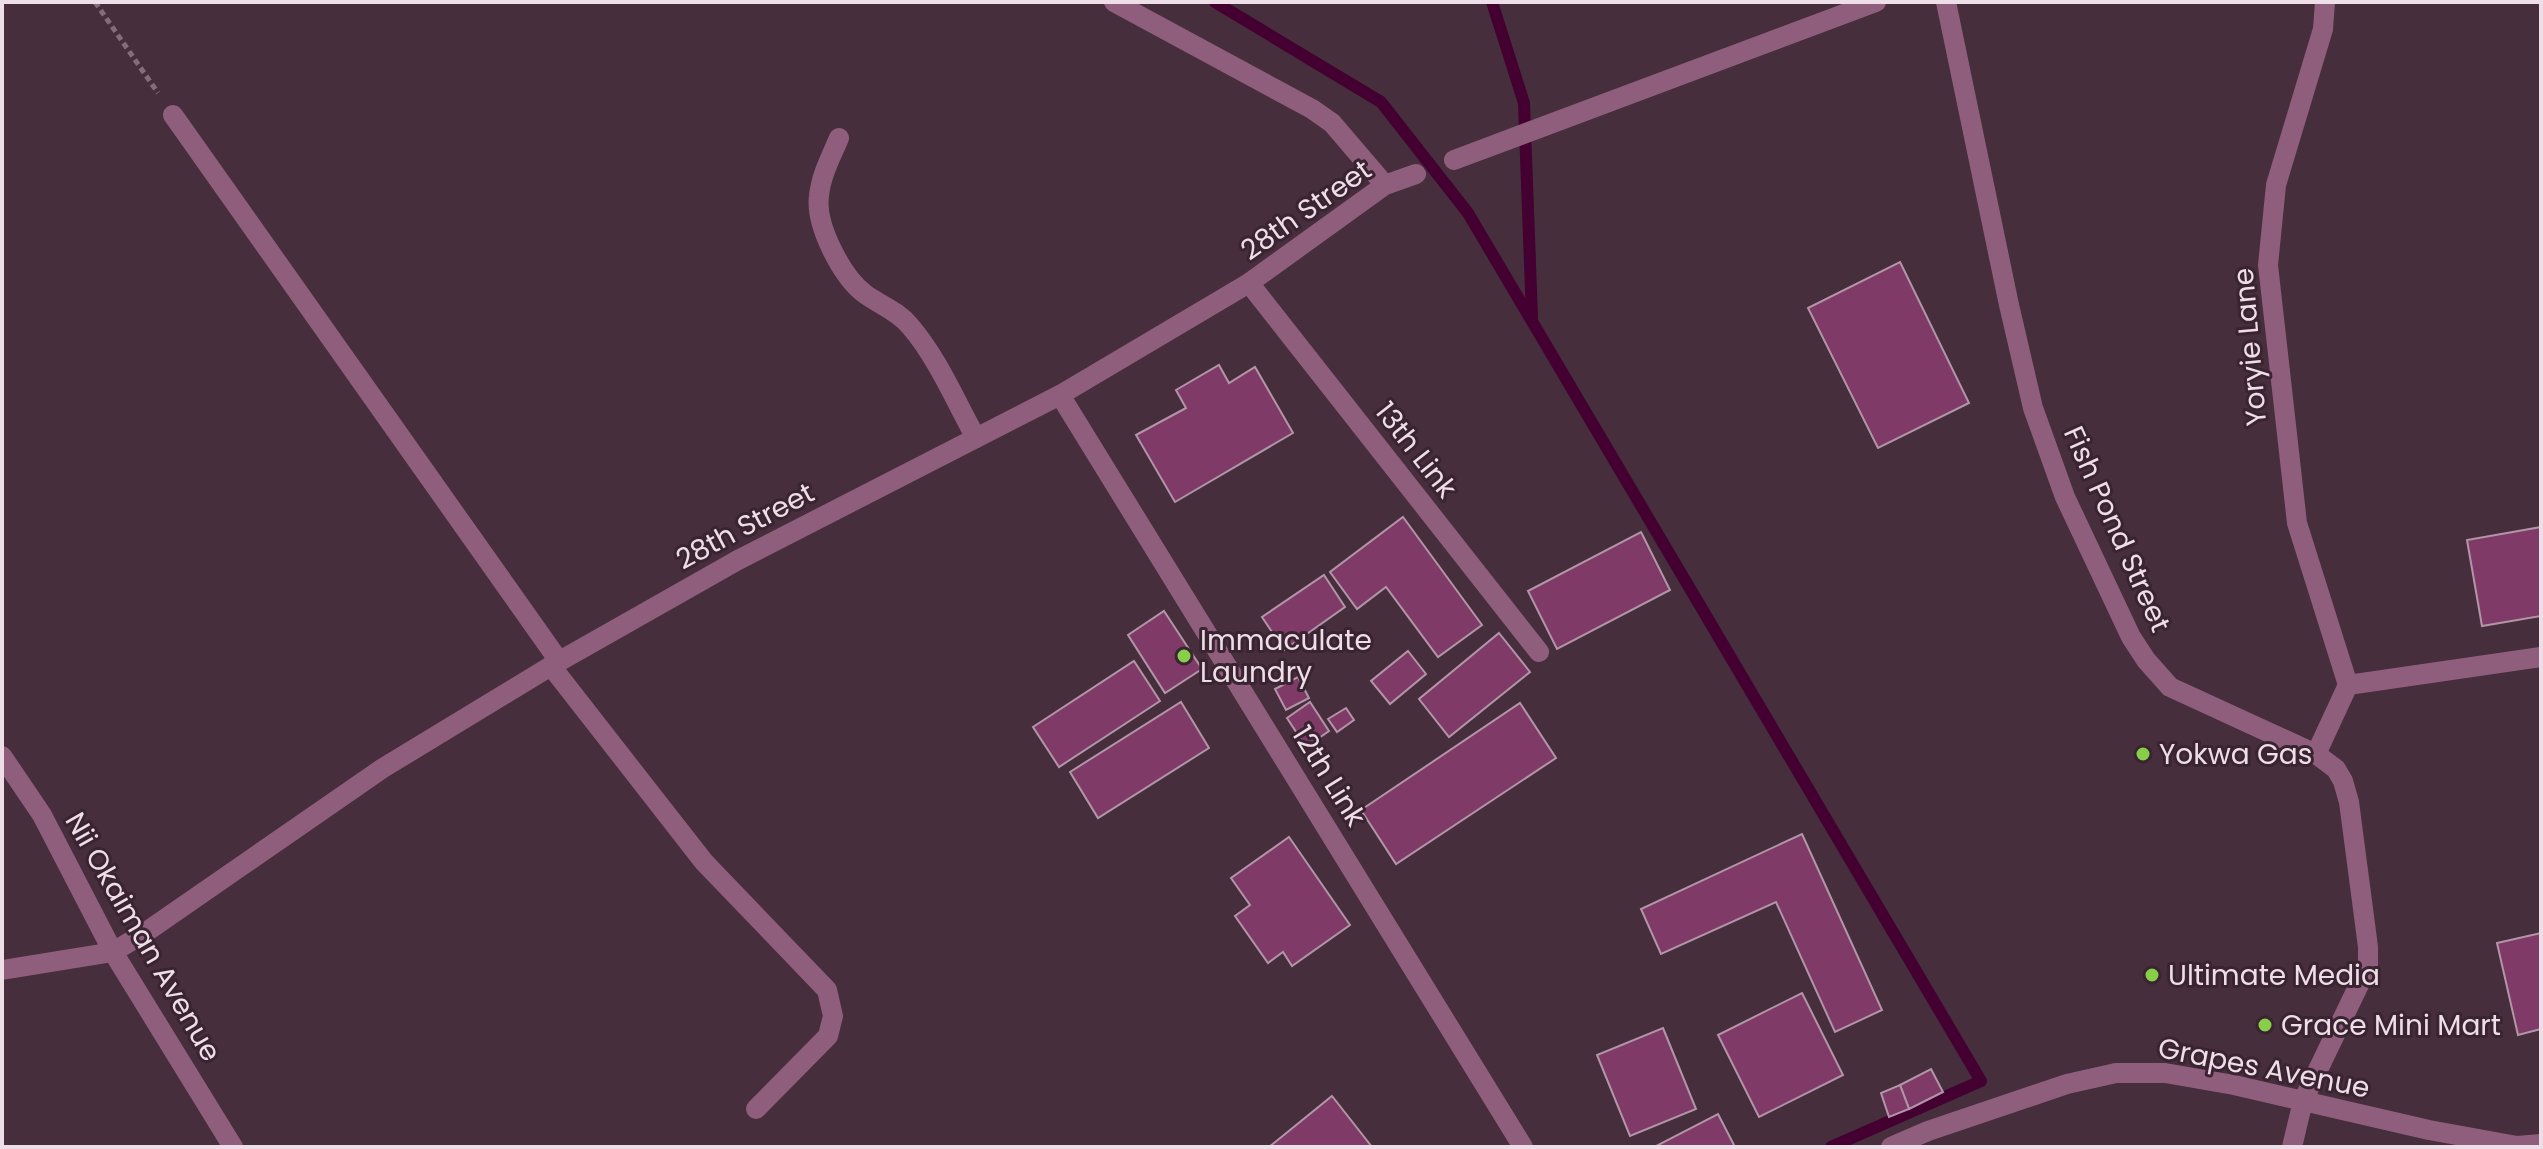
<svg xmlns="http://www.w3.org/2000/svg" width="2543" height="1149" font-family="Poppins,sans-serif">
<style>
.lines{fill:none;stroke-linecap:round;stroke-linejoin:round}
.stream{stroke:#430030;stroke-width:12}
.building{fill:#7f3a67;stroke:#b295a6;stroke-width:2}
.path{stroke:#826d79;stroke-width:5;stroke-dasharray:6 4;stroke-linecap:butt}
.minor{stroke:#905e7d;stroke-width:20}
.poi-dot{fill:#88cf49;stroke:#3b2432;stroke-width:3}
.labels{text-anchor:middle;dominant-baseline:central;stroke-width:6;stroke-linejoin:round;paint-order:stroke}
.street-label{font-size:28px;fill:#eedee7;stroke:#3b2432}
.poi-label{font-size:28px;fill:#eedee7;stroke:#3b2432;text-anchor:start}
</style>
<rect width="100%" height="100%" fill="#462e3c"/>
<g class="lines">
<g class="stream">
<polyline points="1215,2 1381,102 1468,213 1981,1081 1831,1147"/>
<polyline points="1492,2 1524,103 1532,317"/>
</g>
</g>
<g class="building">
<polygon points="1900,262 1969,403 1878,448 1808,308"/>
<polygon points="1219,365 1229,383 1255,367 1293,433 1175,502 1136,435 1186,408 1176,390"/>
<polygon points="1403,517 1482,625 1438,657 1386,587 1357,609 1330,572"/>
<polygon points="2541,527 2541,616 2482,626 2467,540"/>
<polygon points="1641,532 1670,590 1557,649 1528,591"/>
<polygon points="1324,575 1345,607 1284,650 1262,617"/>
<polygon points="1164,611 1202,669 1165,693 1128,635"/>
<polygon points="1499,633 1530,672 1449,737 1419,699"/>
<polygon points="1408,651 1426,674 1390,704 1371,681"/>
<polygon points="1134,661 1160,701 1059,767 1033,727"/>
<polygon points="1298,677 1309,698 1286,710 1275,689"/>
<polygon points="1181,702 1209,748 1098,818 1070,772"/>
<polygon points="1310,702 1329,731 1306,747 1287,718"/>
<polygon points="1520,703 1556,758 1396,864 1361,810"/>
<polygon points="1346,708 1354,720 1337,732 1328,719"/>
<polygon points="1802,834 1882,1010 1835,1032 1776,902 1661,954 1641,909"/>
<polygon points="1289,837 1350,925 1292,966 1283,952 1268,963 1235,916 1250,905 1231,878"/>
<polygon points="2541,933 2541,1029 2518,1035 2497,943"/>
<polygon points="1802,993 1843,1075 1759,1117 1718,1035"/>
<polygon points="1663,1028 1696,1109 1630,1136 1597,1055"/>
<polygon points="1931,1069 1943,1092 1909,1109 1900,1085"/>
<polygon points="1900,1085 1909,1109 1889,1117 1881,1093"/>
<polygon points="1332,1096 1372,1147 1269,1147"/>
<polygon points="1718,1114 1735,1147 1656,1147 1656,1146"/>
</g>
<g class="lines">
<polyline class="path" points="95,2 158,93"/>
<g class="minor">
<polyline points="1114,2 1312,109 1332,123 1385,185"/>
<polyline points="1946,2 2009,305 2033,408 2065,497 2131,637 2146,660 2170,687 2316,754 2336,769 2343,781 2349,802 2368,947 2368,966 2303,1101 2292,1147"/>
<polyline points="2325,2 2323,29 2276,185 2268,265 2297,523 2348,685"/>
<polyline points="173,115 559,661"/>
<path d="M839,138C831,157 821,175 819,196C815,225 842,277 865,294C880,305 898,311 910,326C937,357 956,402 976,438"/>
<polyline points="1454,160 1876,2"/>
<polyline points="1249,283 1539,652"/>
<polyline points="1060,395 1523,1147"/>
<polyline points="551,666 704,862 827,990 833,1016 828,1036 756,1109"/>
<polyline points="2316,754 2348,685 2541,657"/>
<polyline points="2,756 42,815 113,952 233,1147"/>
<polyline points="2,970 113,952 146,932 383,768 551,666 738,560 1060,395 1249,283 1385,185 1416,174"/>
<polyline points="1891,1147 1928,1131 2067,1084 2116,1073 2165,1073 2234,1085 2429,1130 2517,1146 2541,1144"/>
</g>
</g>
<g class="poi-dot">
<circle cx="1184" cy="656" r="8"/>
<circle cx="2143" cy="754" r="8"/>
<circle cx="2152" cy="975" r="8"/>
<circle cx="2265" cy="1025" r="8"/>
</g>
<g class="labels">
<g class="street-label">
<text transform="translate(1306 210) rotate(-35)">28th Street</text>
<text transform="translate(2250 347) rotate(-95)">Yoryie Lane</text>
<text transform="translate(1416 450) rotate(52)">13th Link</text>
<text transform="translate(745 526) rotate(-28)">28th Street</text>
<text transform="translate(2117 529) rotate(66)">Fish Pond Street</text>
<text transform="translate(1329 776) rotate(58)">12th Link</text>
<text transform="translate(143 937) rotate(60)">Nii Okaiman Avenue</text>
<text transform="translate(2264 1068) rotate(11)">Grapes Avenue</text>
</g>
<g class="poi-label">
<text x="1200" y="640">Immaculate<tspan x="1200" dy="32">Laundry</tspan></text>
<text x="2159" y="754">Yokwa Gas</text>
<text x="2168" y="975">Ultimate Media</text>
<text x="2281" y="1025">Grace Mini Mart</text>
</g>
</g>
<rect width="2543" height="1149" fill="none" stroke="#eedee7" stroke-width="8"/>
</svg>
